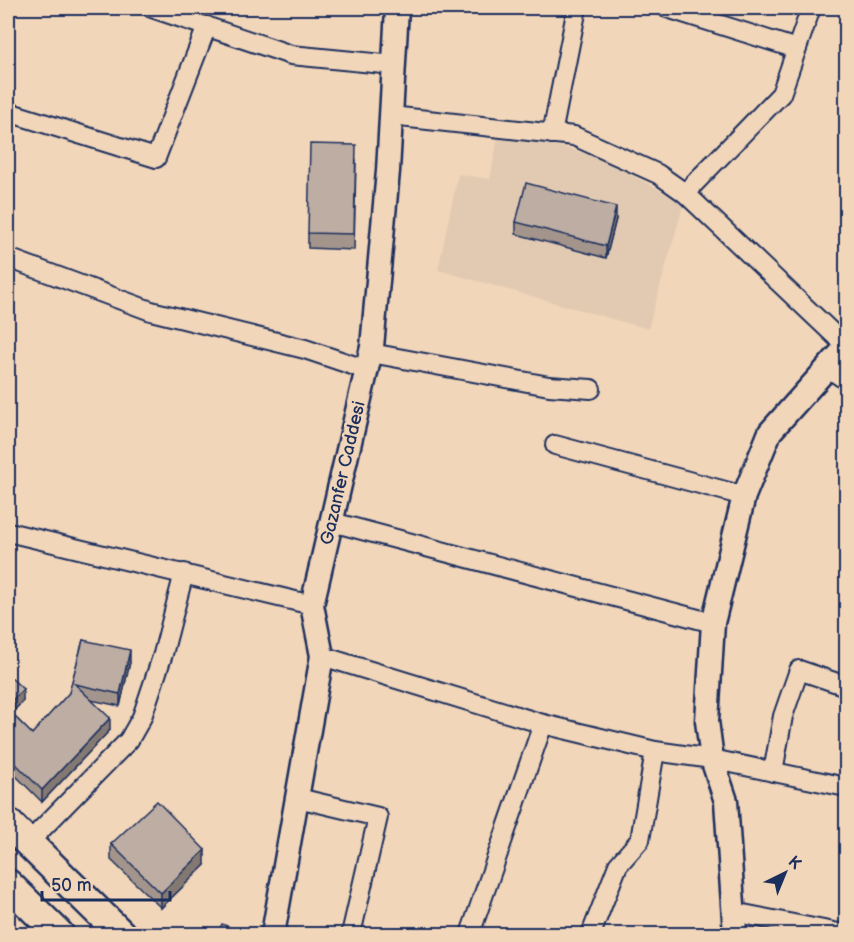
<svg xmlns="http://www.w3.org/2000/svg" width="854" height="942" font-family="'Balsamiq Sans',sans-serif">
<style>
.built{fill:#e2cab2}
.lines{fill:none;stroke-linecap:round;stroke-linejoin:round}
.minor-casing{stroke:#1b2f5e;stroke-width:22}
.tertiary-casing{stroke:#1b2f5e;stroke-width:27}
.primary-casing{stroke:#1b2f5e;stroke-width:33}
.minor{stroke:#f2d6b9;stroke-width:18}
.tertiary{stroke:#f2d6b9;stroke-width:22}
.primary{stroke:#f2d6b9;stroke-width:28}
.wall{fill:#a3958c;stroke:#1b2f5e;stroke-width:1.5}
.shaded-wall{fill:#847972;stroke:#1b2f5e;stroke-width:1.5}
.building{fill:#bdada3;stroke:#1b2f5e;stroke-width:1.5}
.labels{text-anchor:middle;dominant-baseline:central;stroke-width:5;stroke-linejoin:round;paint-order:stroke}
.street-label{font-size:18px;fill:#1b2f5e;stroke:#f2d6b9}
</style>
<rect width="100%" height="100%" fill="#f2d6b9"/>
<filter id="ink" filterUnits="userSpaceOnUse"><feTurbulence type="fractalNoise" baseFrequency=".0167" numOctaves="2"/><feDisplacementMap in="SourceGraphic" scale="12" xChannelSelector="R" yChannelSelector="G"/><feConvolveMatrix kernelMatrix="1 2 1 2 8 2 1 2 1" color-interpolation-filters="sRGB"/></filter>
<g filter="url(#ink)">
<polygon class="built" points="498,137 563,147 600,158 684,203 648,329 438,270 458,174 490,179"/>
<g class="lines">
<g class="minor-casing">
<g id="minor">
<polyline points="152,8 291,55 394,65"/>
<polyline points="667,8 797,49"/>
<polyline points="8,112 156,158 207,26"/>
<polyline points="391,116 574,136 658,174 685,193 846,346"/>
<polyline points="552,134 577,8"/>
<polyline points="685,193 781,94 811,8"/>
<polyline points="8,258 151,311 305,349 367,370"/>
<polyline points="371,353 549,386 591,389"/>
<polyline points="828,368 846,380"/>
<polyline points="555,445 744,496"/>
<polyline points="332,522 713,623"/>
<polyline points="8,532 312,605"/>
<polyline points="322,656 543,724 655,751 712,759 846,787"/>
<polyline points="773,772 783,716 799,670 846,686"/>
<polyline points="298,798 378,817 351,934"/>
<polyline points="28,843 129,740 142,717 163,654 184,573"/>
<polyline points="733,912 844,934"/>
<polyline points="470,934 543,724"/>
<polyline points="591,934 618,865 640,840 655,751"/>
</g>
</g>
<g class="tertiary-casing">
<g id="tertiary">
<polyline points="273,934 322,656 312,605 372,347 388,171 397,8"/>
<polyline points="735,934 726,801 712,759 707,721 713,623 744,496 770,432 846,347"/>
</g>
</g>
<g class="primary-casing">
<g id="primary">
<polyline points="8,823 121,934"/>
<polyline points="8,884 59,934"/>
</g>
</g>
<use href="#minor" class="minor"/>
<use href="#tertiary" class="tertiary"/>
<use href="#primary" class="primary"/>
</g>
<g class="wall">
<polygon points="356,161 354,250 308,248 308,233"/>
<polygon points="616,219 606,258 516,234 516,222"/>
<polygon points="83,640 130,662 120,706 91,700 110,730 42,802 8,768 8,675 23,701 11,713 32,734 69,693"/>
<polygon points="111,844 205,865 161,908 111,860"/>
</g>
<g class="shaded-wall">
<polygon points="616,207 616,219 606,258 606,246"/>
<polygon points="130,650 130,662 120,706 120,694"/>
<polygon points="23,689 23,701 8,717 8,705"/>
<polygon points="110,718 110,730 42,802 42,790"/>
<polygon points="205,850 205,865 161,908 161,893"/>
</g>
<g class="building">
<polygon points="310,144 356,145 354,234 308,233"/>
<polygon points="526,183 616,207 606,246 516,222"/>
<polygon points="83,640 130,650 120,694 75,684 110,718 42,790 8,756 8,710 32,734 69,693"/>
<polygon points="8,675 23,689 8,705"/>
<polygon points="157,801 205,850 161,893 111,844"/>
<polygon points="222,924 246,934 217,934"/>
</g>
</g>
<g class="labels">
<g class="street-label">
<text transform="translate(343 473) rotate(-77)">Gazanfer Caddesi</text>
</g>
</g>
<rect width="854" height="942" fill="none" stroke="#f2d6b9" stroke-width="30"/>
<rect x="15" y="15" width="824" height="912" fill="none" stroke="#1b2f5e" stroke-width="2" filter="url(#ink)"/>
<g transform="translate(785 873) rotate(43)" stroke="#f2d6b9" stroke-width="4.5" paint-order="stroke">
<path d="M0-4.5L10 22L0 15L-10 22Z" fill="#1b2f5e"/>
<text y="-9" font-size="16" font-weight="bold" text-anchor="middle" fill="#1b2f5e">K</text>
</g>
<path d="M42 891v9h128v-9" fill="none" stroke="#1b2f5e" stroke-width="3"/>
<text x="51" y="891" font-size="18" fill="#1b2f5e" stroke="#f2d6b9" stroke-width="4.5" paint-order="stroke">50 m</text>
</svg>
